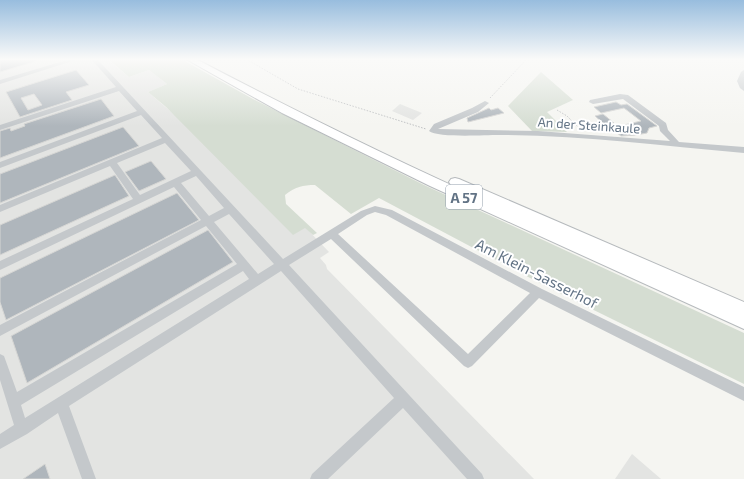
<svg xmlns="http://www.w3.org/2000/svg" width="744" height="479" font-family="'Exo 2',sans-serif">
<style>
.built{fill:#e3e4e2}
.green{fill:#d5ddd2}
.building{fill:#afb6bc;stroke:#d6d6d4;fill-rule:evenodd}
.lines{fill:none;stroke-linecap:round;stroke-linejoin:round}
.highway-casing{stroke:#b6babd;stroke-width:2}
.path{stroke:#bec0c2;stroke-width:1;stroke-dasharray:1.5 1.5;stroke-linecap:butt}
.minor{fill:#c4c8cb;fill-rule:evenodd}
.highway{fill:#fff;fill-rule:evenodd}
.labels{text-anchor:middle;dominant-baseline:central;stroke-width:4;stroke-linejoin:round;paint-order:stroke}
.far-street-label{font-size:13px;fill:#627385;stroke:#fff}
.shield{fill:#fff;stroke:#919daa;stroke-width:1}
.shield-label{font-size:14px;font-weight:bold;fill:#627385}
.street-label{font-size:15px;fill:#627385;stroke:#fff}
</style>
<rect width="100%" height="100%" fill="#f5f5f1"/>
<g class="built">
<polygon points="0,59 107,59 129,77 149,70 167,84 148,92 306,228 329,252 320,258 326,265 327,269 534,479 0,479"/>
<polygon points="400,104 422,113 413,120 392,111"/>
<polygon points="632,454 661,479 615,479"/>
</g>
<g class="green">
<path d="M108,59H181L253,99L424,185L744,333V384L549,288L379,198L351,214L315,185C303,185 295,187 285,195L286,204L317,233L313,235L305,228L293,235L166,107L148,92L167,84L149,70L129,77Z"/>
<polygon points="541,72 573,100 547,112 567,132 532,131 508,106"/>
</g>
<g class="building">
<polygon points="0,59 37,59 37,61 0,72"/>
<path d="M76,70L89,85L66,92L72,100L20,117L6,92ZM34,94L42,105L28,110L21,98Z"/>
<polygon points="101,99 114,116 0,158 0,131 10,128 11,131 25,126 24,124"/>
<polygon points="616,102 621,105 627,104 657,126 649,128 647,133 636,135 621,136 611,128 641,121 624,108 601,113 594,107"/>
<polygon points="489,108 491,110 498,108 504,113 468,122 467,118"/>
<polygon points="603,114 614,123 605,125 595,116"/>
<polygon points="123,127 139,146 0,203 0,174"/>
<polygon points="151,161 166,179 139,191 125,172"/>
<polygon points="115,175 129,196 0,255 0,225"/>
<polygon points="177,193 199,220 6,320 0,302 0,278"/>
<polygon points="208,230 233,262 27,383 11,336"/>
<polygon points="45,464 50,479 23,479"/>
</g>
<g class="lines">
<g class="highway-casing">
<path id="highway" d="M186,59H196C297,112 398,162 502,208L451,185L449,182L451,179L455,178L459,179L744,302V329L430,186L282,113Z"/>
</g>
<g class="path">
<polyline points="246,59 298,89 426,129"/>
<polyline points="490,98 527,59"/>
<polyline points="557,110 567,116 581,130"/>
</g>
<g class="minor">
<polygon points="70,59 79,59 0,84 0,80"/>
<path d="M91,59H97L283,259L361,211L375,206L392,210L542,289L744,387V401L539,298L472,366L468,368L464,366L331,239L289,265L482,474L484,479H467L403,408L328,479H310L312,474L394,398L281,271L69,406L96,479H82L58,413L27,434L0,449V434L14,425L0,380V354L4,356L17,392L237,264L206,226L0,336V325L201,220L174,187L0,270V261L133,199L110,166L0,212V205L162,138L141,115L0,168V162L137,111L119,91L0,130V125L116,87ZM165,143L191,171L140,195L117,163ZM196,176L224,208L209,216L181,183ZM375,212L386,215L530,293L468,354L338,234L367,215ZM229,214L274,264L258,274L214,222ZM243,271L249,279L25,418L21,405Z"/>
<polygon points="744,70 744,91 740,88 737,81 741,72"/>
<path d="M620,94L628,95L666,123L668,130L679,142L744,147V153C662,146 580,135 498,135C485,135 437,138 429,131L434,124L472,108L485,101L489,103L478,112L438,129L538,131L670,141L660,131L659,126L623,99L593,104L589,102L590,100Z"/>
</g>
<use href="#highway" class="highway"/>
</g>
<linearGradient id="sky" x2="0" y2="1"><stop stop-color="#98bdde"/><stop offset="0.47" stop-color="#fafaf9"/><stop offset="1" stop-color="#fafaf9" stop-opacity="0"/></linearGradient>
<rect width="744" height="126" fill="url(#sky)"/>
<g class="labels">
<g class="far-street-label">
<text transform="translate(589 125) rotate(4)">An der Steinkaule</text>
</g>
<rect class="shield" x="446" y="185" width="36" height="24" rx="3"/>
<g class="shield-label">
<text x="464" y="197">A 57</text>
</g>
<g class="street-label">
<text transform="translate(537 273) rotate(27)">Am Klein-Sasserhof</text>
</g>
</g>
</svg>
